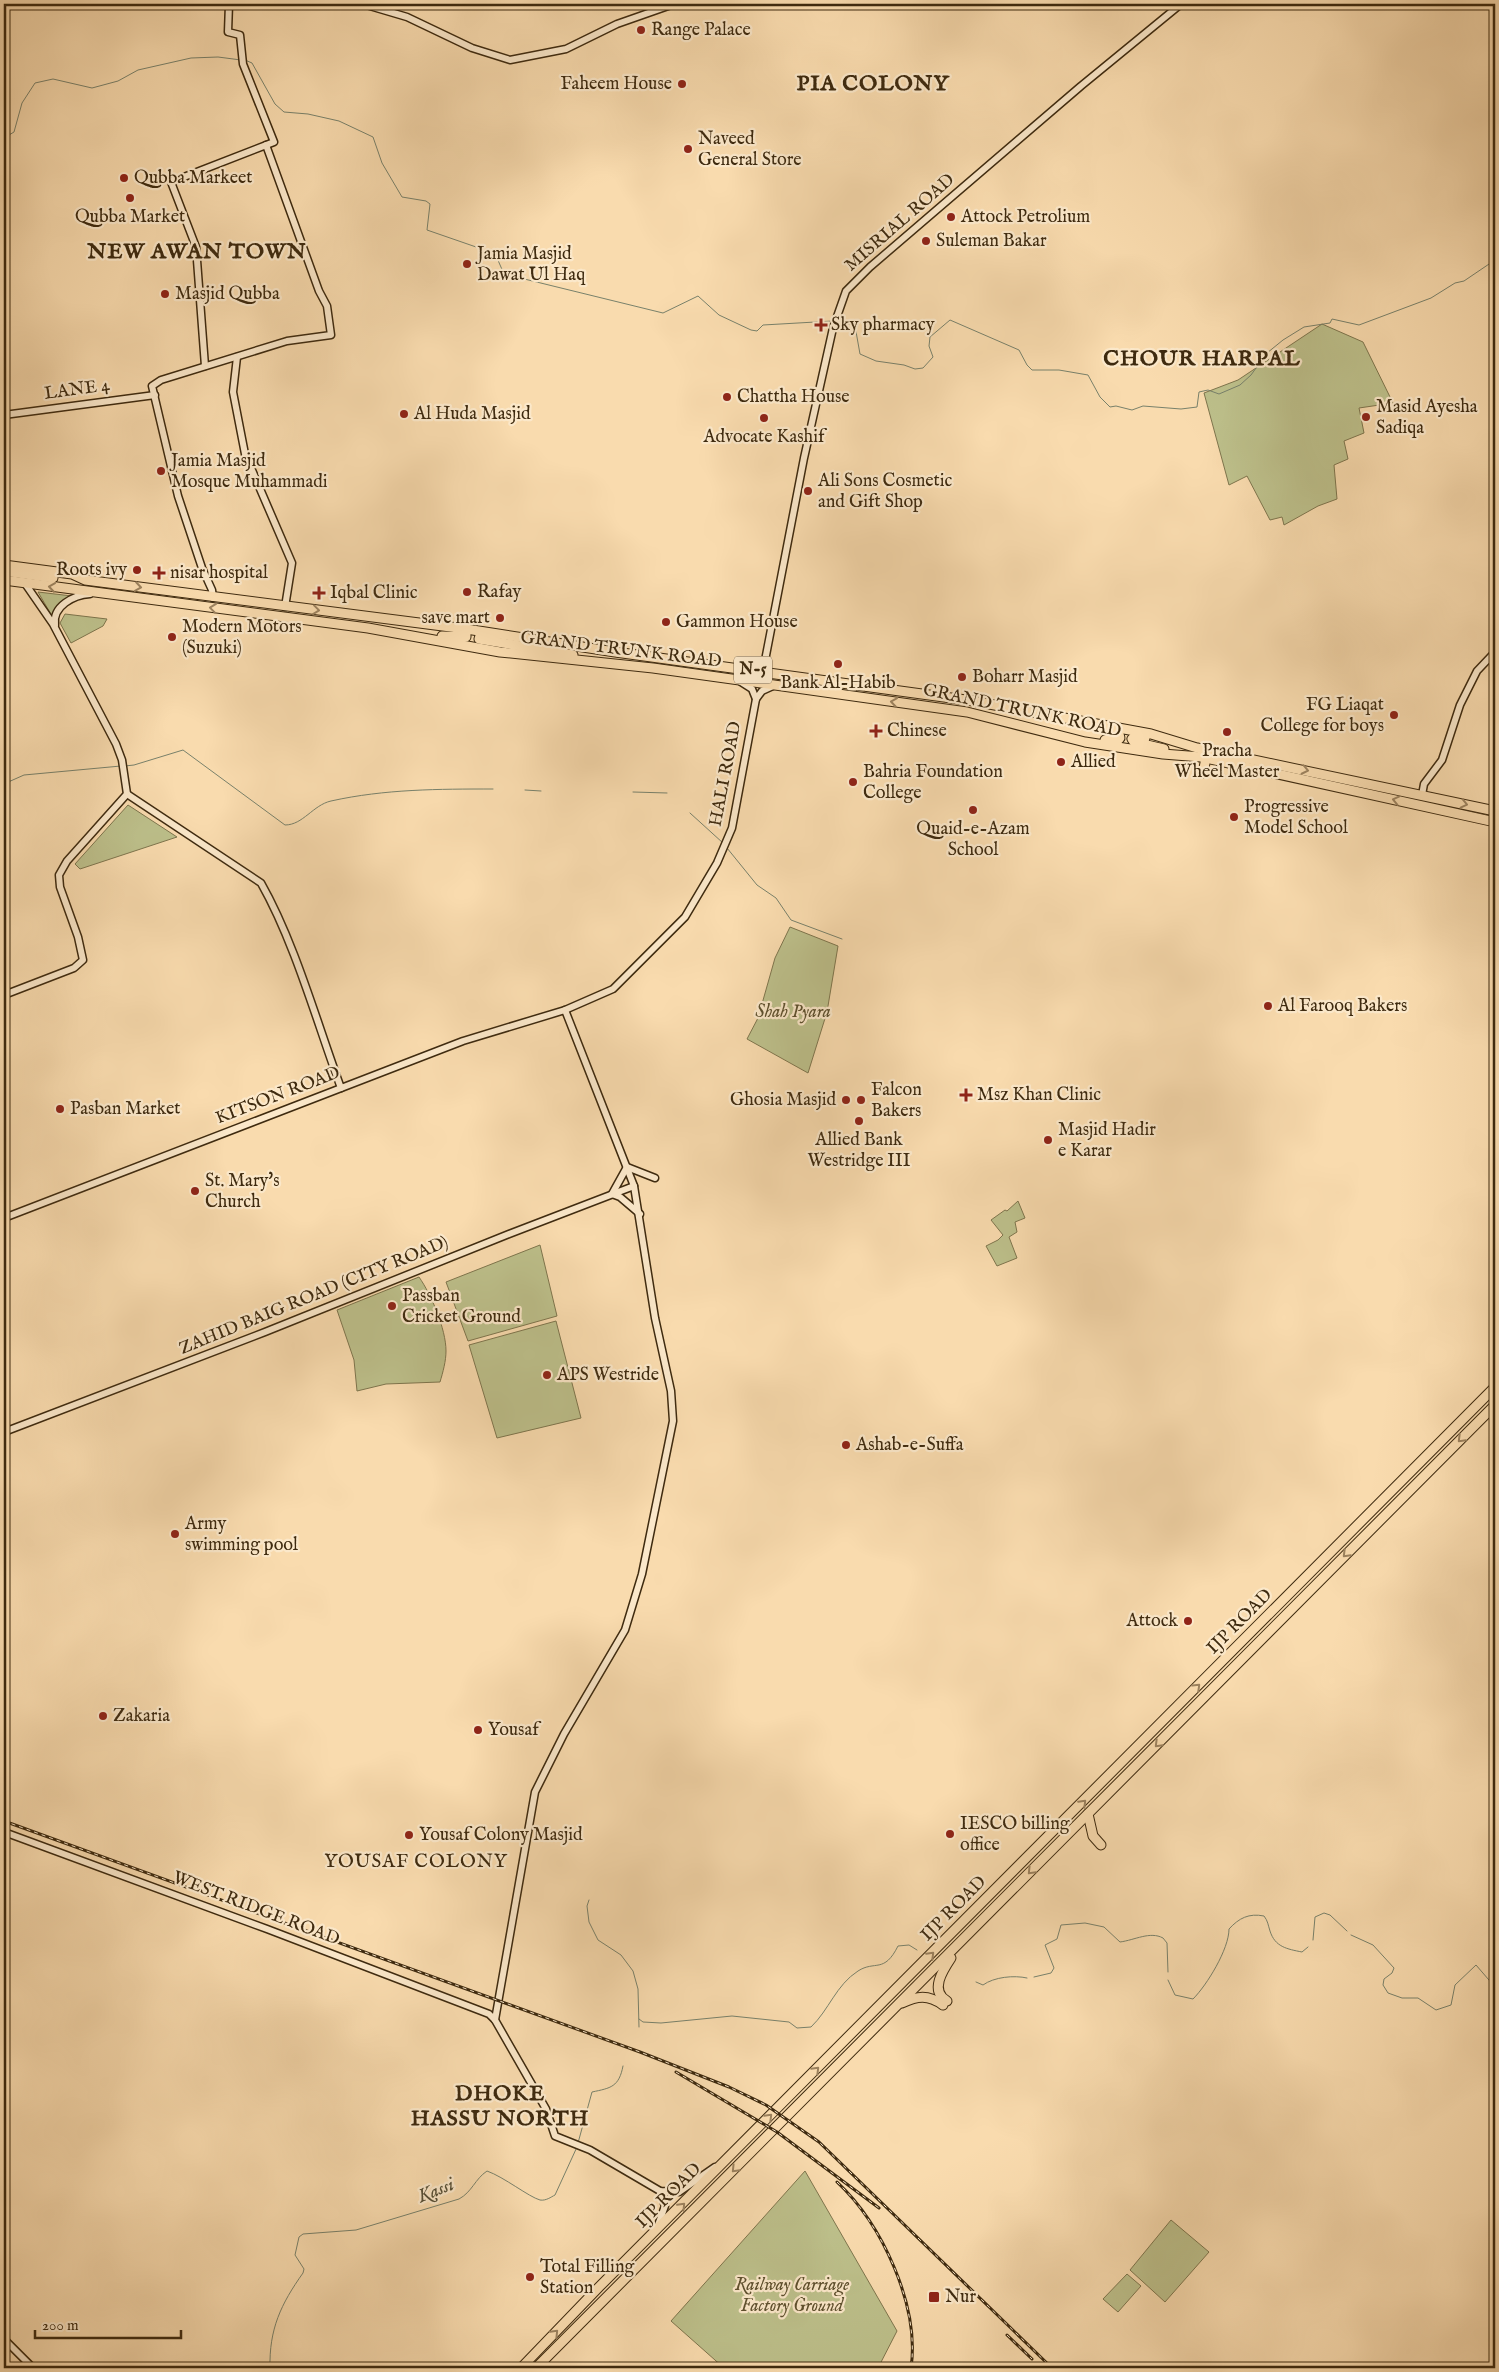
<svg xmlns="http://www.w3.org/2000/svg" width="1499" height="2372" font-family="'IM FELL English',serif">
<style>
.green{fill:#bdc08b;stroke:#7e754d}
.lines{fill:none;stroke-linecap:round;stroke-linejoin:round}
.stream{stroke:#78816b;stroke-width:1}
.secondary-casing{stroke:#3e2a0f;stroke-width:9}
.highway-casing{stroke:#3e2a0f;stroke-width:11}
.secondary{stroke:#fbe8ca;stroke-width:6}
.highway{stroke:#f9dbae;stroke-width:9}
.rail-casing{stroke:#3e2a0f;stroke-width:3}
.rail{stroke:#fbe8ca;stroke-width:1;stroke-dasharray:4;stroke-linecap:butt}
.oneway{stroke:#9c825e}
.poi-dot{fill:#8f2418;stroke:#fbe8ca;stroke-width:2}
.labels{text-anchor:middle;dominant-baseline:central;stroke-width:4.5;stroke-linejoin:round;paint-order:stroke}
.shield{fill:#fbe8ca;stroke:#776347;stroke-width:1}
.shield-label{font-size:16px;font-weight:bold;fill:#3e2a0f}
.poi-label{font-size:18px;fill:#3e2a0f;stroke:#fbe8ca;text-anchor:start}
.street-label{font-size:18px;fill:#3e2a0f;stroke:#fbe8ca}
.park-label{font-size:18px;font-style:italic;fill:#5e502e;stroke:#fbe8ca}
.neighbourhood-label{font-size:19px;letter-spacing:1px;fill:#3e2a0f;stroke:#fbe8ca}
.water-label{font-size:19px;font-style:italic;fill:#564e35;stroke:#fbe8ca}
.district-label{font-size:22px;font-weight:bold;letter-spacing:1px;fill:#3e2a0f;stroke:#fbe8ca}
</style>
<rect width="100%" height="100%" fill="#f9dbae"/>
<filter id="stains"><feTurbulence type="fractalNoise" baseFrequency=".004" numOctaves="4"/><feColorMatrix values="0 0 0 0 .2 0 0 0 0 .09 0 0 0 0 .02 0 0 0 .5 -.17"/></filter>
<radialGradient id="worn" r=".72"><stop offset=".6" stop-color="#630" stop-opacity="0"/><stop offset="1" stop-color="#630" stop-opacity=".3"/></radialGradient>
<g class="green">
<polygon points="1322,324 1363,342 1393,403 1359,408 1364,433 1344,441 1348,459 1334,465 1337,499 1318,506 1284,525 1282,517 1270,520 1247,476 1229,485 1204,393 1238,380"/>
<polygon points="38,592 72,596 56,609 52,616"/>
<polygon points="65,614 107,619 103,626 71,643 60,623"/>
<polygon points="128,805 177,837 80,869 75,864"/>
<polygon points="790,927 838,946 827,1012 808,1073 747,1039 758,1018 775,958"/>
<polygon points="1018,1201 1025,1218 1015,1222 1017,1232 1009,1237 1017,1258 997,1266 986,1246 998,1240 1003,1235 991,1220 1005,1210 1007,1211"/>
<polygon points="540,1245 557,1316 468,1341 446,1282"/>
<path d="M419,1277C431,1294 446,1329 446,1351C446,1361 443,1372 440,1382L386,1384L357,1391L354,1360L337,1310Z"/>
<polygon points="556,1321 581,1418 497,1438 469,1345"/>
<polygon points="805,2171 897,2331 878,2368 724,2368 671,2321"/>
<polygon points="1171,2220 1209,2252 1165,2302 1130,2270"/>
<polygon points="1127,2274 1141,2286 1118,2312 1103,2299"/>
</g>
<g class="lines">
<g class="stream">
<polyline points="245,60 252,63 275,104 284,112 308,114 339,121 373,137 382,163 402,197 426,201 430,204 427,230 479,248 497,258 504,274 663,313 698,296 719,315 751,330 757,331 763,325 833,321"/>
<polyline points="4,138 14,132 22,103 35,83 53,79 92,88 118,81 138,70 191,58 218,57 241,60"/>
<polyline points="839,321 855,326 860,354 876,361 904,365 915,369 923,368 933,357 929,346 930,337 950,320 1019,350 1027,365 1032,370 1059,370 1088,375 1100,397 1110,407 1116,406 1132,410 1143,406 1181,409 1197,407 1199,392 1208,390 1219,394 1240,385 1251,375 1267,353 1283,340 1304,327 1330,323 1332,319 1359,325 1431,298 1455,283 1464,281 1495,260"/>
<path d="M125,766L134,765L183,750L285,825C303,825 313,805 331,801C385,789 439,789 493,789"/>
<polyline points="4,782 6,783 24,775 121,766"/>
<polyline points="525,790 541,791"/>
<polyline points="633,792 667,793"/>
<polyline points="690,813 723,843"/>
<polyline points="727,848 757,885 776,898 791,920 842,939"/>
<polyline points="589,1900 587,1906 589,1922 598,1940 621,1955 633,1971 638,1989 639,2027"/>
<polyline points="1351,1935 1373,1945 1394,1968 1392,1973 1384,1979 1383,1985 1388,1993 1402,1998 1418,1998 1436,2010 1451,2005 1455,1985 1476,1965 1495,1987"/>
<polyline points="1313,1940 1315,1917 1324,1913 1330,1915 1347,1931"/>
<path d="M1034,1977L1051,1973L1054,1968L1045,1945L1057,1939L1061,1925L1085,1923L1104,1927L1120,1942C1135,1940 1150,1931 1163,1938L1167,1943L1168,1972"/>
<path d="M1168,1980L1175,1995L1193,1999C1207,1985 1229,1949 1229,1929C1239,1918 1249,1913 1264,1916C1268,1921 1268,1925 1270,1931C1275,1947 1287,1949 1302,1952L1308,1947"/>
<path d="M976,1982L983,1985C994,1977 1014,1975 1027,1978"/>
<path d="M639,2019L643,2022L661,2023L732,2016L789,2022L797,2028L811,2027C829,2010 836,1985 858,1971C875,1960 884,1974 898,1946L909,1945L917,1950"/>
<path d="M578,2143L592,2092C611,2088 619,2087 623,2066"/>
<path d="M270,2368C269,2329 281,2304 303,2273L304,2269L295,2255L299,2237L303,2234L356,2230L459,2199C472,2192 475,2179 487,2171C504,2177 529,2197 540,2200C546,2201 551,2197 555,2195L577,2147"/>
</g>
<g class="secondary-casing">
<g id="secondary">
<polyline points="363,4 407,17 472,48 510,60 566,49 617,24 674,4"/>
<polyline points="237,357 233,392 245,454 292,563 285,607"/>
<polyline points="205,366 196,247 171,182 274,142 243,64 240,35 228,32 229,4"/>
<polyline points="4,415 155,395"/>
<polyline points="213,598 212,590 202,568 178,496 152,386 161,380 287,341 331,335 327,306 319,291 266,145"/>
<path d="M55,625C52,606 74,595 90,594"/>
<polyline points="763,671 804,458 833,328 846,291 870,267 1081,86 1181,4"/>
<polyline points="741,682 752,689 756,699"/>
<path d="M127,794L261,883C295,943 317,1023 341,1088"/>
<polyline points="1422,795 1424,784 1442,760 1460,705 1477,671 1495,652"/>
<polyline points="4,995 74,968 83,960 78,937 60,887 59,875 67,861 127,794 122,760 116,744 53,624 24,582"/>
<polyline points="640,1214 620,1197 612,1194 627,1167 655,1178"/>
<polyline points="4,1218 463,1041 565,1010 613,989 685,917 717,863 732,828 756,699 762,691 773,686"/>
<polyline points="4,1432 265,1332 509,1234 634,1186"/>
<polyline points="4,1832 267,1929 489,2014 495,2020 546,2109 555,2136 590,2150 660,2191 679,2192 715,2167"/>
<polyline points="495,2020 535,1792 564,1734 625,1630 642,1574 673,1421 671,1391 655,1318 634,1186 565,1010"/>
<polyline points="658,2225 665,2206 660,2191"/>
<polyline points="4,2339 33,2368"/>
</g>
</g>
<g class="highway-casing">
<g id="highway">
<polyline points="4,565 72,574 85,580 466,629 615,652 973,701 1151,734 1197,748 1495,811"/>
<polyline points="4,571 53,578"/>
<polyline points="4,580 368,628 500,652 653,668 967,712 1085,742 1163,754 1201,757 1495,822"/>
<polyline points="491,635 480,636 479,639 573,655"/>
<polyline points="442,636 466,637 466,633 458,631"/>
<polyline points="1145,738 1135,736 1132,739 1134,742 1164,749"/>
<polyline points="1105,740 1116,742 1120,738 1119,734 1107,731"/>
<polyline points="1203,773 1206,758"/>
<polyline points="1088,1814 1093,1836 1101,1845"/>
<path d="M947,2001C929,1991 943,1970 951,1958"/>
<path d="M902,2003C917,1996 928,1994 943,2005"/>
<polyline points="521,2368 600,2286 1495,1387"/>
<polyline points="536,2368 1495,1405"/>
</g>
</g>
<use href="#secondary" class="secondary"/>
<use href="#highway" class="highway"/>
<g class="rail-casing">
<g id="rail">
<polyline points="4,1821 640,2052 729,2087 766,2105 819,2142 1052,2368"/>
<polyline points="676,2072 777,2132 879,2208"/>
<path d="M837,2182C882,2224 920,2306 911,2368"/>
<polyline points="1007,2335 1032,2359"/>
</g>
</g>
<use href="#rail" class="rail"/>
</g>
<defs><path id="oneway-chevron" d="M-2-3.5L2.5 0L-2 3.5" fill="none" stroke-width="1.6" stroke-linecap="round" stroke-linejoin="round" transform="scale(1.25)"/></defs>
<g class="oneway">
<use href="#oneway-chevron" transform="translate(52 587) rotate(-172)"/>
<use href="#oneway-chevron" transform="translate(138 587) rotate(8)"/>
<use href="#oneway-chevron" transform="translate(213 608) rotate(-173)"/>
<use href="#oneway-chevron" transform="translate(316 610) rotate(7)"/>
<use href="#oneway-chevron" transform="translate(894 702) rotate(-172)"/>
<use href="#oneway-chevron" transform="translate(1305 770) rotate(12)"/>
<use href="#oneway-chevron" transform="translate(1396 800) rotate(-167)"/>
<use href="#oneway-chevron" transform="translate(1464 804) rotate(13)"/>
<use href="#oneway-chevron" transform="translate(1461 1439) rotate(135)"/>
<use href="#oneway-chevron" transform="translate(1346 1554) rotate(135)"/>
<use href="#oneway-chevron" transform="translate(1197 1687) rotate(-44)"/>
<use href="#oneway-chevron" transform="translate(1158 1744) rotate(135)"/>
<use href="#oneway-chevron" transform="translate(1083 1803) rotate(-45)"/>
<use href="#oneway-chevron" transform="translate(1031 1871) rotate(134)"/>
<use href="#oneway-chevron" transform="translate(931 1955) rotate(-45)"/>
<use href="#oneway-chevron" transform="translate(816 2070) rotate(-45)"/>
<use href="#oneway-chevron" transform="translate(769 2117) rotate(-45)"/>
<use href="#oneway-chevron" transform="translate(735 2169) rotate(134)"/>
<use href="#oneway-chevron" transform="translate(682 2206) rotate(-46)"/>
<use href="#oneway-chevron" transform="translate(555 2333) rotate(-46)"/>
</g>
<g class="poi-dot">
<circle cx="641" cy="30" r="5"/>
<circle cx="682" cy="84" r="5"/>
<circle cx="688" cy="149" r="5"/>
<circle cx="124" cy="178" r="5"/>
<circle cx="130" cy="198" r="5"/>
<circle cx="951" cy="217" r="5"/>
<circle cx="926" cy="241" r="5"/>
<circle cx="467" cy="264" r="5"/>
<circle cx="165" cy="294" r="5"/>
<path d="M818.5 317.5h5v5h5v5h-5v5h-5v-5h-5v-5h5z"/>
<circle cx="727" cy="397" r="5"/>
<circle cx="404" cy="414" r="5"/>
<circle cx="1366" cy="417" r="5"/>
<circle cx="764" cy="418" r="5"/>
<circle cx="161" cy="471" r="5"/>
<circle cx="808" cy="491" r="5"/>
<circle cx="137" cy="570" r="5"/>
<path d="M156.5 565.5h5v5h5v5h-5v5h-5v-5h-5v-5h5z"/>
<circle cx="467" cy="592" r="5"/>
<path d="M316.5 585.5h5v5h5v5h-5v5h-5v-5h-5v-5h5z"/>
<circle cx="500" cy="618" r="5"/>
<circle cx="666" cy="622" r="5"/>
<circle cx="172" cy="637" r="5"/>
<circle cx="838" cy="664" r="5"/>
<circle cx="962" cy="677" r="5"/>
<circle cx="1394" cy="715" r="5"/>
<path d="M873.5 723.5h5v5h5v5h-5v5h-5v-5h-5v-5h5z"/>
<circle cx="1227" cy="732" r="5"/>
<circle cx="1061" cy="762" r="5"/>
<circle cx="853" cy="782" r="5"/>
<circle cx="973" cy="810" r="5"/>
<circle cx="1234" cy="817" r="5"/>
<circle cx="1268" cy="1006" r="5"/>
<path d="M963.5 1087.5h5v5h5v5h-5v5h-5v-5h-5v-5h5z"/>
<circle cx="846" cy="1100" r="5"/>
<circle cx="861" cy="1100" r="5"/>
<circle cx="60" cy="1109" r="5"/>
<circle cx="859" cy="1121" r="5"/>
<circle cx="1048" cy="1140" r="5"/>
<circle cx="195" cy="1191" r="5"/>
<circle cx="392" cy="1306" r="5"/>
<circle cx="547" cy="1375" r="5"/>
<circle cx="846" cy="1445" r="5"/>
<circle cx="175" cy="1534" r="5"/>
<circle cx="1188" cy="1621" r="5"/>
<circle cx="103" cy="1716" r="5"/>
<circle cx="478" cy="1730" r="5"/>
<circle cx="950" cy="1834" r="5"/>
<circle cx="409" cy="1835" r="5"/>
<circle cx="530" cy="2277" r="5"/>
<rect x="928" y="2291" width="12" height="12" rx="2.5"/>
</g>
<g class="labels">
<rect class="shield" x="734" y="656.5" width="38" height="27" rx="4"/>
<g class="shield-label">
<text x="753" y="670">N-5</text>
</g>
<g class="poi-label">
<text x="651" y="30">Range Palace</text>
<text x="672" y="84" text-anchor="end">Faheem House</text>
<text x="698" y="139">Naveed<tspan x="698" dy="21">General Store</tspan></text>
<text x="134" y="178">Qubba Markeet</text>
<text x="130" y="217" text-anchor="middle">Qubba Market</text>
<text x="961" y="217">Attock Petrolium</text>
<text x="936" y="241">Suleman Bakar</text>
<text x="477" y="254">Jamia Masjid<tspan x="477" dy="21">Dawat Ul Haq</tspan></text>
<text x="175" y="294">Masjid Qubba</text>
<text x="831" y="325">Sky pharmacy</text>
<text x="737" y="397">Chattha House</text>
<text x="1376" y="407">Masid Ayesha<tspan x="1376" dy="21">Sadiqa</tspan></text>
<text x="414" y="414">Al Huda Masjid</text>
<text x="764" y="437" text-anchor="middle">Advocate Kashif</text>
<text x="171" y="461">Jamia Masjid<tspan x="171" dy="21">Mosque Muhammadi</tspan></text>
<text x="818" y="481">Ali Sons Cosmetic<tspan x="818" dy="21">and Gift Shop</tspan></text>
<text x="127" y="570" text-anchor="end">Roots ivy</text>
<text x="170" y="573">nisar hospital</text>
<text x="477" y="592">Rafay</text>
<text x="330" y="593">Iqbal Clinic</text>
<text x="490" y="618" text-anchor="end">save mart</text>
<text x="676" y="622">Gammon House</text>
<text x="182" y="627">Modern Motors<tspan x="182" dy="21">(Suzuki)</tspan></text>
<text x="972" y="677">Boharr Masjid</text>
<text x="838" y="683" text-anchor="middle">Bank Al-Habib</text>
<text x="1384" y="705" text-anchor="end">FG Liaqat<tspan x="1384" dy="21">College for boys</tspan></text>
<text x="887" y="731">Chinese</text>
<text x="1227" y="751" text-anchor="middle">Pracha<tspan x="1227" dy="21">Wheel Master</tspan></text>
<text x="1071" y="762">Allied</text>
<text x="863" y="772">Bahria Foundation<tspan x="863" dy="21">College</tspan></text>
<text x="1244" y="807">Progressive<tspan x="1244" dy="21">Model School</tspan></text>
<text x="973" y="829" text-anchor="middle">Quaid-e-Azam<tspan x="973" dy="21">School</tspan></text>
<text x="1278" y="1006">Al Farooq Bakers</text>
<text x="871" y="1090">Falcon<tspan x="871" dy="21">Bakers</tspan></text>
<text x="977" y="1095">Msz Khan Clinic</text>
<text x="836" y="1100" text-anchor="end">Ghosia Masjid</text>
<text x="70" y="1109">Pasban Market</text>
<text x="1058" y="1130">Masjid Hadir<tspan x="1058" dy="21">e Karar</tspan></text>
<text x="859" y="1140" text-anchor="middle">Allied Bank<tspan x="859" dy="21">Westridge III</tspan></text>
<text x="205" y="1181">St. Mary's<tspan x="205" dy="21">Church</tspan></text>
<text x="402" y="1296">Passban<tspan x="402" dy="21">Cricket Ground</tspan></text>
<text x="557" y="1375">APS Westride</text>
<text x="856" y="1445">Ashab-e-Suffa</text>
<text x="185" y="1524">Army<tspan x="185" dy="21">swimming pool</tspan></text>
<text x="1178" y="1621" text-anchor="end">Attock</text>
<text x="113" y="1716">Zakaria</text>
<text x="488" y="1730">Yousaf</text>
<text x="960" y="1824">IESCO billing<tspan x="960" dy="21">office</tspan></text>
<text x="419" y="1835">Yousaf Colony Masjid</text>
<text x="540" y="2267">Total Filling<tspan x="540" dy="21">Station</tspan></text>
<text x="945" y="2297">Nur</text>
</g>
<g class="street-label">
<text transform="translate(900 223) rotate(-41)">MISRIAL ROAD</text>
<text transform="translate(77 390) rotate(-8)">LANE 4</text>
<text transform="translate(621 650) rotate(7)">GRAND TRUNK ROAD</text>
<text transform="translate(1022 711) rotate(12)">GRAND TRUNK ROAD</text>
<text transform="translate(726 774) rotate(-79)">HALI ROAD</text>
<text transform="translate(278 1096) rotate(-21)">KITSON ROAD</text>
<text transform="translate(314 1296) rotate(-22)">ZAHID BAIG ROAD (CITY ROAD)</text>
<text transform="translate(1240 1622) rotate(-45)">IJP ROAD</text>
<text transform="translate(256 1909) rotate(21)">WEST RIDGE ROAD</text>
<text transform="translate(954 1909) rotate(-45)">IJP ROAD</text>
<text transform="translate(669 2196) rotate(-45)">IJP ROAD</text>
</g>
<g class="park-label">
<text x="793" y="1012">Shah Pyara</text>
<text x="792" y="2285">Railway Carriage<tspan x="792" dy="21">Factory Ground</tspan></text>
</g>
<g class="neighbourhood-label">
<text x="416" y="1862">YOUSAF COLONY</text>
</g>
<g class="water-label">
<text transform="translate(436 2191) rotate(-22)">Kassi</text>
</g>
<g class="district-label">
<text x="873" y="84">PIA COLONY</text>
<text x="197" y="252">NEW AWAN TOWN</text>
<text x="1202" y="359">CHOUR HARPAL</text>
<text x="500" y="2094">DHOKE<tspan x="500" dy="25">HASSU NORTH</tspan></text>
</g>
</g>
<rect width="1499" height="2372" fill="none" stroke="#f9dbae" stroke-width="20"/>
<rect x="5" y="5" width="1489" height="2362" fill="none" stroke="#3e2a0f" stroke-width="2.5"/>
<rect x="10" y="10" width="1479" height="2352" fill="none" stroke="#3e2a0f"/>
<path d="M35 2330v8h146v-8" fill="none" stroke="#3e2a0f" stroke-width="2.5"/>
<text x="42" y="2330" font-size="15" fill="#3e2a0f" stroke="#fbe8ca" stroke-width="4" paint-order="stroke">200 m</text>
<rect width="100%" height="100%" filter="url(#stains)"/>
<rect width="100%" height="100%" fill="url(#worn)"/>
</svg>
